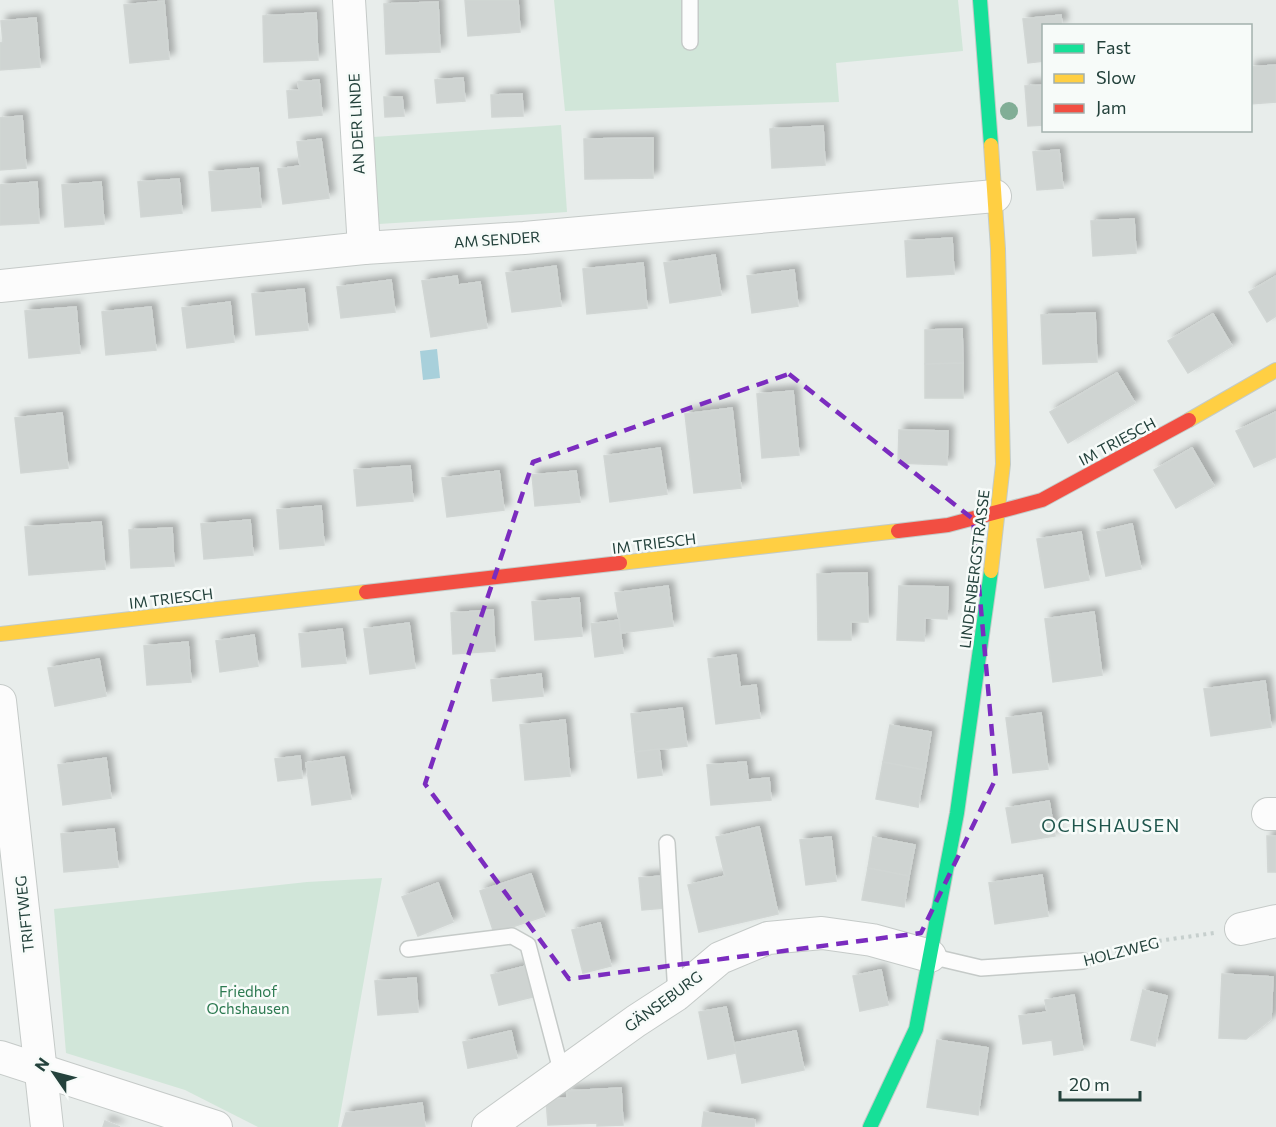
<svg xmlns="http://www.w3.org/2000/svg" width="1276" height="1127" font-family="Commissioner,sans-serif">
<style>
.green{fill:#d1e6d9}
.water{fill:#a8d0db}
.building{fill:#cfd4d2;stroke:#d1d6d4;stroke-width:1.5;filter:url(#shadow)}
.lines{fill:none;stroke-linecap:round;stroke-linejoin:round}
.lane-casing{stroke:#c5cac8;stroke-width:18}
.street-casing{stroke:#c5cac8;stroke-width:34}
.fast-casing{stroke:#c3cbc8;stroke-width:16}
.slow-casing{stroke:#c3cbc8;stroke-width:16}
.jam-casing{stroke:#c3cbc8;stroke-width:16}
.path{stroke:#c6cfcd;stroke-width:4;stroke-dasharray:3 4.5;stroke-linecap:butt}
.lane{stroke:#fcfcfc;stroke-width:15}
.street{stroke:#fcfcfc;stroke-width:32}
.fast{stroke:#16e098;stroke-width:14}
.slow{stroke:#ffcf43;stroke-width:14}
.jam{stroke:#f24e42;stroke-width:14}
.tree{fill:#81ae96}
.marked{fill:none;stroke:#7b2cbf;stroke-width:4.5;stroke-dasharray:12 8;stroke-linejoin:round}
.labels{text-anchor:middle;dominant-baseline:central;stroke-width:5;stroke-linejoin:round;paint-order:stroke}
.street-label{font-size:15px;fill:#24423c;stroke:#f7fbf9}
.park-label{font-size:15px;fill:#2d7a51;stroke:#f7fbf9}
.quarter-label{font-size:18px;letter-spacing:1.5px;fill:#1f554c;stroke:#f7fbf9}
</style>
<defs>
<filter id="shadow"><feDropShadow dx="5.5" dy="-5.5" stdDeviation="3" flood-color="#0004"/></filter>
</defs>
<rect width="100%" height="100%" fill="#e8edeb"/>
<g class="green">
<polygon points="554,0 958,0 963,51 836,63 839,102 565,111"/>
<polygon points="561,125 567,212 379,224 373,137"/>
<polygon points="382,878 338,1127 258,1127 185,1090 66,1053 54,909 307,882"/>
</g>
<polygon class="water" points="437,349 440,378 423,380 420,351"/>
<g class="building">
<polygon points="465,0 518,0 520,32 468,36"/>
<polygon points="164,1 169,59 130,63 124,5"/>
<polygon points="438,2 440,52 386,54 384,4"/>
<polygon points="316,13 318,60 264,62 263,16"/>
<polygon points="1061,15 1062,26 1044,26 1044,61 1028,63 1023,19"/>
<polygon points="36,18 40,67 0,70 0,43 3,42 1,21"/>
<polygon points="1276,65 1276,102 1250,104 1250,67"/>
<polygon points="463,78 465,101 437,103 435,80"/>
<polygon points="319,80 322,115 289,118 287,91 299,90 298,82"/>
<polygon points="1044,85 1044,125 1028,126 1025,86"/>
<polygon points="522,94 523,116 492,117 491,95"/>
<polygon points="384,97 402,97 404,116 385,117"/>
<polygon points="22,116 26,168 0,170 0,118"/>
<polygon points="823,126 825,165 772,168 770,129"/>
<polygon points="653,138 653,178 585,179 584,139"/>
<polygon points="321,139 329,198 283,204 278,169 300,166 297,142"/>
<polygon points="1059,150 1063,188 1037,190 1033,152"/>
<polygon points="258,168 261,207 212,211 209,172"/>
<polygon points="179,179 182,213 141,217 138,182"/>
<polygon points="37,182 39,223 0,225 0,185"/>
<polygon points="101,182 104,224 65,227 62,185"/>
<polygon points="1134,219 1136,253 1093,256 1091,221"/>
<polygon points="952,238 954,274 907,277 905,241"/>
<polygon points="715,255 721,295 670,303 664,263"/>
<polygon points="643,263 647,308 587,314 583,269"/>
<polygon points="556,266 561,306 512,312 506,273"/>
<polygon points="794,270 798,306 752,313 747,276"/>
<polygon points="457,276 458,285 480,282 487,328 431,337 422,281"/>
<polygon points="1276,276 1276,316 1267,322 1249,292"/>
<polygon points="391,280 395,312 341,318 337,287"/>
<polygon points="304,289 308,330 256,335 252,294"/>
<polygon points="230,302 234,342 187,348 182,308"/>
<polygon points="76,307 80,353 29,358 25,311"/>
<polygon points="151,307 156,350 106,355 102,312"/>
<polygon points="1095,313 1097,362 1043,364 1041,315"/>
<polygon points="1213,314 1232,346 1188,373 1168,341"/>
<polygon points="962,329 963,363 925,364 925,330"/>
<polygon points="963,363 963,398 925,398 925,364"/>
<polygon points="1117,373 1135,403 1068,443 1050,412"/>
<polygon points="793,391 799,455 762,458 757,394"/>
<polygon points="732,408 741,488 694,493 685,414"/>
<polygon points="1276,412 1276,457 1254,467 1236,431"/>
<polygon points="62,413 68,468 21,473 15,418"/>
<polygon points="899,430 948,431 947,465 898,463"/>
<polygon points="660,448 667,494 610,502 604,456"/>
<polygon points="1192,448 1214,486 1176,508 1154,470"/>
<polygon points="410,466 413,501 357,506 354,470"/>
<polygon points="499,471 504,510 447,517 442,478"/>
<polygon points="576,471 580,502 535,506 532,475"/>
<polygon points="321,506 324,545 280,549 277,510"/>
<polygon points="250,520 253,555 204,559 201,524"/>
<polygon points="101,522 105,569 29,575 25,527"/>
<polygon points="1132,524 1141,569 1106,576 1097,532"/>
<polygon points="172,528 174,566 131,568 129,530"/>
<polygon points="1081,532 1089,580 1045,588 1037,539"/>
<polygon points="867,573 868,622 851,622 851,640 818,640 817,574"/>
<polygon points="668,586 673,626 621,633 615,593"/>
<polygon points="899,586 948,587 947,619 925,618 924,641 897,640"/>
<polygon points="579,598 582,636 535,640 532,602"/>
<polygon points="493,610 495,651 453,654 451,613"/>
<polygon points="1094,612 1102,675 1053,682 1045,619"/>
<polygon points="619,620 623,653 595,657 591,624"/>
<polygon points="409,623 415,668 370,674 364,629"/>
<polygon points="342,629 346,663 302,667 299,634"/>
<polygon points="254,635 258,666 220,672 216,641"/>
<polygon points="188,642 191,682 147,685 144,646"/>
<polygon points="736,655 740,687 756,685 760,718 716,724 708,659"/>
<polygon points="99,659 106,696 55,706 48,668"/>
<polygon points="541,674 543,696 493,701 491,680"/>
<polygon points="1265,681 1271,727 1211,736 1204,689"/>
<polygon points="682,708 687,746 635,752 631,714"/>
<polygon points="1041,713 1048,769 1013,773 1006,718"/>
<polygon points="565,720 570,776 525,780 520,725"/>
<polygon points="890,725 931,732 925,770 883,762"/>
<polygon points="659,749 662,775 638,778 635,752"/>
<polygon points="300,756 302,778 278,781 275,759"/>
<polygon points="344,757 351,799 312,805 306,763"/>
<polygon points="106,758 111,798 63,805 58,765"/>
<polygon points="746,762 748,780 769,778 771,800 711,805 707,765"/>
<polygon points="883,762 925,770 918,807 876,799"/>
<polygon points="1049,801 1055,836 1012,843 1006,808"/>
<polygon points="759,827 778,914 699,932 688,885 725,876 716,837"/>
<polygon points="114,829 118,867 64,872 61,834"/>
<polygon points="1267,836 1276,836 1276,872 1268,872"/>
<polygon points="831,837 836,881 806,885 800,840"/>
<polygon points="873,837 915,845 909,876 868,868"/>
<polygon points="868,868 909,876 904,907 862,900"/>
<polygon points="531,874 545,916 494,933 480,891"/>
<polygon points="1042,875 1048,916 995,924 989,883"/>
<polygon points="662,876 665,908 642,910 639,878"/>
<polygon points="438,883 453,922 418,936 402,897"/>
<polygon points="600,923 611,966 583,973 572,930"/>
<polygon points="526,966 533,997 499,1005 491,975"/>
<polygon points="881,970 888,1005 860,1011 853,976"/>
<polygon points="1222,974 1273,977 1271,1019 1246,1039 1219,1038"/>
<polygon points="416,978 418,1012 378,1015 375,981"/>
<polygon points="1143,990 1167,996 1155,1046 1131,1040"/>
<polygon points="1074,995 1083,1050 1054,1055 1052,1040 1023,1044 1019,1016 1047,1012 1045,1000"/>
<polygon points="726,1007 736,1053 708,1059 699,1012"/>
<polygon points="511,1031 517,1058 468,1068 463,1042"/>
<polygon points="796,1031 804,1070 742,1083 734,1043"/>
<polygon points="937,1040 988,1048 978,1115 927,1107"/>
<polygon points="621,1088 623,1125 597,1126 597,1123 548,1125 546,1099 567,1098 567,1091"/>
<polygon points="422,1103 425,1127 342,1127 346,1113"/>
<polygon points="704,1112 755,1120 754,1127 702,1127"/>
<polygon points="105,1121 120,1127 103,1127"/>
</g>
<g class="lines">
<g class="lane-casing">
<g id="lane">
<polyline points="690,0 690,42"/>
<polyline points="667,843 676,995"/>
<polyline points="408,949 512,936 528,945 562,1074"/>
<polyline points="930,956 981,968 1083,961"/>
</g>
</g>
<g class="street-casing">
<g id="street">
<polyline points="349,0 364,248"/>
<polyline points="0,286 364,248 524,238 995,196"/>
<polyline points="0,701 47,1127"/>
<polyline points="1268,814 1276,814"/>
<polyline points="1241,929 1276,921"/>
<polyline points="0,1057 216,1127"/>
<polyline points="488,1127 636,1021 676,995 720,958 768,938 822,933 872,940 930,956"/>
</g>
</g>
<g class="fast-casing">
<g id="fast">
<polyline points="980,0 991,145"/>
<polyline points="870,1127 916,1029 957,813 991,571"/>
</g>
</g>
<g class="slow-casing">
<g id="slow">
<polyline points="991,145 998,249 1003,464 991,571"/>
<polyline points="1189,420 1276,370"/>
<polyline points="620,563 898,531"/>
<polyline points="0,634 366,592"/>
</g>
</g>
<g class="jam-casing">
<g id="jam">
<polyline points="898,531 948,525 1042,500 1189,420"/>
<polyline points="366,592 620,563"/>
</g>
</g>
<polyline class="path" points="1101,957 1151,942 1214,933"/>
<use href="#lane" class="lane"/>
<use href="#street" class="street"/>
<use href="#fast" class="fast"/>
<use href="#slow" class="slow"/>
<use href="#jam" class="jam"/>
</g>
<circle class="tree" cx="1009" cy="111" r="9"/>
<path class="marked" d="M789,374L973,519L996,778L921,933L569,979L425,784L533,462Z"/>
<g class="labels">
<g class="street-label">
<text transform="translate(356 124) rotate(-93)">AN DER LINDE</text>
<text transform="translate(497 239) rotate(-4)">AM SENDER</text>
<text transform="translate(1117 441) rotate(-28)">IM TRIESCH</text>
<text transform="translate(654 543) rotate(-7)">IM TRIESCH</text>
<text transform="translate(974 569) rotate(-83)">LINDENBERGSTRASSE</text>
<text transform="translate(171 598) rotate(-7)">IM TRIESCH</text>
<text transform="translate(24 914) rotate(-96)">TRIFTWEG</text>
<text transform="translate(1121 951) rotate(-14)">HOLZWEG</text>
<text transform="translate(663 1001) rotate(-36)">GÄNSEBURG</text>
</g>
<g class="park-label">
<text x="248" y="991">Friedhof<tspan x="248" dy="17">Ochshausen</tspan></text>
</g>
<g class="quarter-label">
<text x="1111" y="825">OCHSHAUSEN</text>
</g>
</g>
<rect x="1042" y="24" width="210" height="108" fill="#f7fbf9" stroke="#a3b1ad" stroke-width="1.5"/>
<rect x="1054" y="44" width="30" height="9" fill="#16e098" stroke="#a3b1ad" stroke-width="1.5"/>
<text x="1096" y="54" font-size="18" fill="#24423c">Fast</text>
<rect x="1054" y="74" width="30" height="9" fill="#ffcf43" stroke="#a3b1ad" stroke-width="1.5"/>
<text x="1096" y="84" font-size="18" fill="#24423c">Slow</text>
<rect x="1054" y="104" width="30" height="9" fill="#f24e42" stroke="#a3b1ad" stroke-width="1.5"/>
<text x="1096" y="114" font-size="18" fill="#24423c">Jam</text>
<g transform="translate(54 1073) rotate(305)" stroke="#f7fbf9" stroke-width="4.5" paint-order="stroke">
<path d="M0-4.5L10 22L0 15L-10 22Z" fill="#24423c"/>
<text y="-9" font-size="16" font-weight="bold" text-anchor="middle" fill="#24423c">N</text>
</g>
<path d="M1060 1091v9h80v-9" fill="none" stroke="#24423c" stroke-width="3"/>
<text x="1069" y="1091" font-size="18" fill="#24423c" stroke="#f7fbf9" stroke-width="4.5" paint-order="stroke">20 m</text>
</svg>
